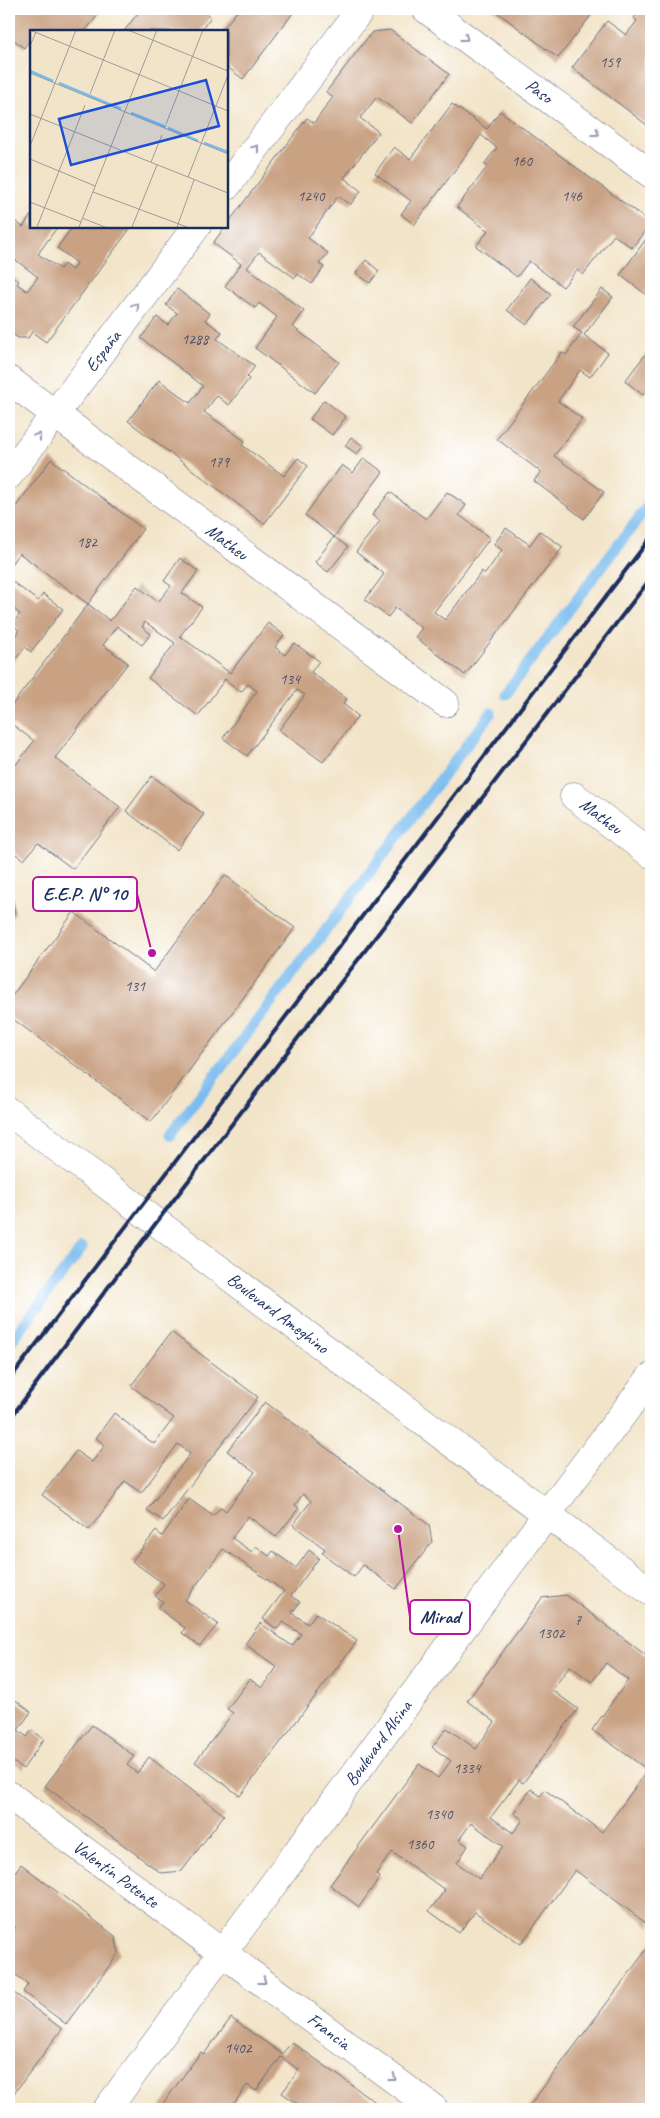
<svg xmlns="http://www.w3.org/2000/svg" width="660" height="2118" font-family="Caveat,sans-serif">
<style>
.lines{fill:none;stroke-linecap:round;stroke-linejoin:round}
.stream{stroke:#79bcef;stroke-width:11}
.building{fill:#c9a284;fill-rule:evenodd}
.minor-casing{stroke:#666e83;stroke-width:29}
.major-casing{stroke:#666e83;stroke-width:29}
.minor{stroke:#fff;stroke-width:28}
.major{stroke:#fff;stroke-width:28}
.rail{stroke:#1b2f5e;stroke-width:4}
.oneway{stroke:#8d97ae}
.labels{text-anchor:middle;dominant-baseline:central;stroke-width:4;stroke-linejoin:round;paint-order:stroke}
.number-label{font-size:15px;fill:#464c68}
.street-label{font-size:18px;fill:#1b2f5e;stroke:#fff}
.inset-river{fill:none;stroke:#79bcef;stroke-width:2.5}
.inset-road{fill:none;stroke:#9c9c9e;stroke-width:1}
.view{fill:#1d4ed8;fill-opacity:0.15;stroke:#1d4ed8;stroke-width:2.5}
.inset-edge{fill:none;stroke:#1b2f5e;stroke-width:2.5}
.leader{fill:none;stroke:#b5179e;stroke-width:2}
.callout-dot{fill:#b5179e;stroke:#fff;stroke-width:2}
.callout{fill:#fff;stroke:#b5179e;stroke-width:2}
.callout-label{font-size:19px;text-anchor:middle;font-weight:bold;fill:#1b2f5e}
</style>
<rect width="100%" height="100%" fill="#fff"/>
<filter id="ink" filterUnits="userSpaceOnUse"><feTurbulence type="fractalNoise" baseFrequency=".02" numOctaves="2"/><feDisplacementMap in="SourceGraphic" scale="10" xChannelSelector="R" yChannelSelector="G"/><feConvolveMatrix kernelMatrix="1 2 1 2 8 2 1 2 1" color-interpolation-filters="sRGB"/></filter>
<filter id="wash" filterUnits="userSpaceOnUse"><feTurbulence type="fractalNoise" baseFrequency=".0096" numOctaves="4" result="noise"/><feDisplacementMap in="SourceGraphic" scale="20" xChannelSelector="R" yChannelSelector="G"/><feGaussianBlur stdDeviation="1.12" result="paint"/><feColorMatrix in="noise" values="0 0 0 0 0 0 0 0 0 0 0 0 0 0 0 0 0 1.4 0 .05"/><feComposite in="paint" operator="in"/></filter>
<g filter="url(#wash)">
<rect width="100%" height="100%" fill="#f2e4c8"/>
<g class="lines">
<g class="stream">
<polyline points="505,694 651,502"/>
<polyline points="170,1135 491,713"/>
<polyline points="9,1344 82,1248"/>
</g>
</g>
<g id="blocks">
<g class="building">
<polygon points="9,9 92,9 99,14 85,31 41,31 38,29 31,31 31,38 24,48 9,36"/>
<polygon points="141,9 200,9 211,17 200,31 124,31"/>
<polygon points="239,9 296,9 243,79 226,66 226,31 221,31"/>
<polygon points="493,9 587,9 593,13 558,58"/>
<polygon points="641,9 651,9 651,128 572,68 607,21 626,35 637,21 634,18"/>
<polygon points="390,30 449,74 412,123 377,97 360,118 379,132 344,178 361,191 350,205 338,196 308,238 328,253 319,264 324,267 312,284 298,274 295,278 259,252 247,268 304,311 293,327 339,362 315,393 255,348 277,317 259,303 255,308 225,286 241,264 213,243 307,118 314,123 333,97 326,92 372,32"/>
<polygon points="452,104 487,129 500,111 651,223 632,248 614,235 583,275 577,270 563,287 529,261 517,277 476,246 488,231 457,207 488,166 484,164 497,148 481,135 414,225 401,214 411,201 375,173 394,147 410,159"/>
<polygon points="31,215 31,226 58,226 38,254 60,269 64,264 72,270 77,263 57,248 73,226 132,226 46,342 32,332 28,338 18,338 9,331 9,273 19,281 17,284 27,291 38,277 9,255 9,226 13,220 23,227"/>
<polygon points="649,235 651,237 651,298 620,275"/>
<polygon points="366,260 379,271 370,283 356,273"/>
<polygon points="530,278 551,294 527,325 507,310"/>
<polygon points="177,289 210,314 205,320 222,332 217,339 255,366 247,377 249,379 229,405 217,396 204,412 245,441 242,445 284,476 298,458 308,466 264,524 128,421 159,380 190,403 203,386 141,338 157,317 168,325 177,313 166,305"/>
<polygon points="602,289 613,297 584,335 608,353 590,377 580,370 558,401 582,419 554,456 604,492 584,519 534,481 541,472 497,439 562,352 566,355 582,333 573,327"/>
<polygon points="651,347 651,384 643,395 625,381"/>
<polygon points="324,400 346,417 332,435 310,419"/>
<polygon points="351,437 363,446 357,454 345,446"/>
<polygon points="364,458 383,472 334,537 305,515 342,465 353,473"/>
<polygon points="51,459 143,529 88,604 19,553 9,567 9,516"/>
<polygon points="390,492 426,519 447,492 466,505 459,515 490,538 434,612 445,620 482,571 485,574 502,550 494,544 506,528 530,545 540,531 563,547 465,675 415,637 422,628 395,608 388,617 365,600 384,574 356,552 380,521 372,515"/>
<polygon points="334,537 348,547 328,572 315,562"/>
<polygon points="180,558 198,571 182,593 202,607 180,636 230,673 268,623 284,635 275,647 285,655 294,643 319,661 311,672 347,699 343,704 358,716 323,762 279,730 305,695 297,690 247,756 223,738 257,691 248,684 241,692 225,679 198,716 148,678 175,643 145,622 142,627 151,634 142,645 117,626 103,645 128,663 55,758 120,807 73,869 38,843 24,860 9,849 9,762 15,766 34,741 9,722 9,709 88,604 110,621 137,586 158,602 171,586 164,581"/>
<polygon points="9,579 38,601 43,594 63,609 31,652 25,647 9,668 9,635 13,639 19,630 12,625 20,614 13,608 9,613"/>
<polygon points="152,776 204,814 177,850 126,811"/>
<polygon points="225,875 295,928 151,1122 9,1016 9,1000 74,912 154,972"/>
<polygon points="9,892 12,895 15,913 9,920"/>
<polygon points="171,1332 258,1397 163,1521 147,1510 190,1454 178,1444 141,1493 125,1481 89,1530 42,1495 76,1451 92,1462 105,1445 96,1438 114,1413 154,1444 174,1418 131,1386"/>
<polygon points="265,1402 429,1525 432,1542 396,1589 363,1565 354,1577 322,1553 325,1549 293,1525 311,1501 303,1494 295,1505 299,1508 276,1537 248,1516 232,1538 252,1552 256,1546 269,1556 273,1551 296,1568 309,1550 319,1558 291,1596 300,1602 292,1613 308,1624 316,1613 357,1641 240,1796 195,1762 233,1713 227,1709 250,1679 262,1688 277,1667 245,1644 260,1623 292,1646 301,1634 283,1622 277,1629 263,1619 284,1591 223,1549 185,1600 218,1624 200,1646 182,1633 185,1628 158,1608 163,1601 155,1596 164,1584 132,1561 156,1531 162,1536 189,1499 213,1516 221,1507 226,1511 255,1472 227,1451"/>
<path d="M566,1595L651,1659V1927L575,1870L521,1944L475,1912L459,1933L429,1911L445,1890L392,1852L376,1874L380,1877L359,1907L330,1885L419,1764L438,1778L451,1761L432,1747L447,1728L476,1749L495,1722L467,1701L542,1598ZM606,1663L628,1680L592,1730L648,1770L602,1832L545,1790L540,1796L531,1789L514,1813L523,1820L513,1833L491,1817L519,1780L523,1783L578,1709L552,1690L570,1666L592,1682ZM471,1823L503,1846L479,1879L457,1863L468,1846L459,1840Z"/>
<polygon points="9,1695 31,1712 18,1730 27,1737 32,1730 44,1739 23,1769 9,1759"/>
<polygon points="92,1725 134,1756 127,1765 137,1773 149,1757 224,1815 182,1871 161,1873 45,1786"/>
<polygon points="21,1864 115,1936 119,1953 66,2024 23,1992 28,1984 9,1970 9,1946 13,1940 9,1937 16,1927 9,1921 9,1880"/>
<polygon points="651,1943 651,2109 527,2109 622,1983"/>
<polygon points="14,1993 62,2029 9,2100 9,1999"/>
<polygon points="231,2018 282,2054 292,2042 385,2109 305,2109 282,2093 299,2070 281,2057 256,2091 247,2085 233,2105 239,2109 159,2109 201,2052 204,2054"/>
</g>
</g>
</g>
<g filter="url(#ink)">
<use href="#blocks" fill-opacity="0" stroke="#666e83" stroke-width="1"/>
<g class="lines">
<g class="minor-casing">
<g id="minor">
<polyline points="426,9 651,174"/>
<polyline points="226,187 361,9"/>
<polyline points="9,380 445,703"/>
<polyline points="9,475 197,226"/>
<polyline points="574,796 651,854"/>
<polyline points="9,1795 434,2109"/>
</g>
</g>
<g class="major-casing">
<g id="major">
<polyline points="9,1112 651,1592"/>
<polyline points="107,2109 547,1514 651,1377"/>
</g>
</g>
<use href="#minor" class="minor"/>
<use href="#major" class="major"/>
<g class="rail">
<polyline points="9,1380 651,537"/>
<polyline points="9,1420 156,1223 651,578"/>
</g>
</g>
<defs><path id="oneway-chevron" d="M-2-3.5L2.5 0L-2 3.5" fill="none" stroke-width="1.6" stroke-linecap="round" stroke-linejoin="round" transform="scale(1.25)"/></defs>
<g class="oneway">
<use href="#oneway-chevron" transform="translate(465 38) rotate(36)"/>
<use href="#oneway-chevron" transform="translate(596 133) rotate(36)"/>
<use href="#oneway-chevron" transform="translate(256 148) rotate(-53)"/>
<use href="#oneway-chevron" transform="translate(136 306) rotate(-53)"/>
<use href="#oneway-chevron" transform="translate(38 436) rotate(-53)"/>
<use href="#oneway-chevron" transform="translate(263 1981) rotate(37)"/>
<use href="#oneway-chevron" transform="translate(393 2078) rotate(37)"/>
</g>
</g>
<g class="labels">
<g class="number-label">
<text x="610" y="62">159</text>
<text x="522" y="161">160</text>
<text x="311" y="196">1240</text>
<text x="572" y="196">146</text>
<text x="195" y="339">1288</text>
<text x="219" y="462">179</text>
<text x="87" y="542">182</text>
<text x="290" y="679">134</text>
<text x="135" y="986">131</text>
<text x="578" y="1620">7</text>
<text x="551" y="1633">1302</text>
<text x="467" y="1768">1334</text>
<text x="439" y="1814">1340</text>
<text x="420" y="1844">1360</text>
<text x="238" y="2048">1402</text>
</g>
<g class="street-label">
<text transform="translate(539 91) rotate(36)">Paso</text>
<text transform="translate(103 351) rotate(-53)">España</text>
<text transform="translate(227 542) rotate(37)">Matheu</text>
<text transform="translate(601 816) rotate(37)">Matheu</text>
<text transform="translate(278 1313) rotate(37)">Boulevard Ameghino</text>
<text transform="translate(378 1743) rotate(-54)">Boulevard Alsina</text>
<text transform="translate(116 1874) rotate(36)">Valentín Potente</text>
<text transform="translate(329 2031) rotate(37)">Francia</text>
</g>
</g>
<g transform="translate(30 30)">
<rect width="198" height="198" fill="#f2e4c8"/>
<path class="inset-river" d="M0,41L23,51M29,53L91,79M101,83L136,97M138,98L168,111M174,113L198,122"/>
<path class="inset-road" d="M0,0L198,81M98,0L198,41M0,16L6,2M0,43L198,124M60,64L85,0M0,84L198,163M136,94L173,0M0,116L46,0M0,129L29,141M121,132L132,105M29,141L65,156M158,147L198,45M63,162L157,197M0,172L51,192M52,188L75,197M7,197L55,75M49,197L127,0M102,197L127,135M147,197L164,150"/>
<path class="view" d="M176,50L189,96L41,135L29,89Z"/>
<rect width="198" height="198" class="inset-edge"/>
</g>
<path class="leader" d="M152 953L137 894M398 1529L410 1617"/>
<g class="callout-dot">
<circle cx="152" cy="953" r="5"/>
<circle cx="398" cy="1529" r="5"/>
</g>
<g class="callout">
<rect x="33" y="877" width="104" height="34" rx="5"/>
<rect x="410" y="1600" width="60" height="34" rx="5"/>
</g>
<g class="callout-label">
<text x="85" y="900">E.E.P. N° 10</text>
<text x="440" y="1623">Mirad</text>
</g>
<rect width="660" height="2118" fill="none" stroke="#fff" stroke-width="30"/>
</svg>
